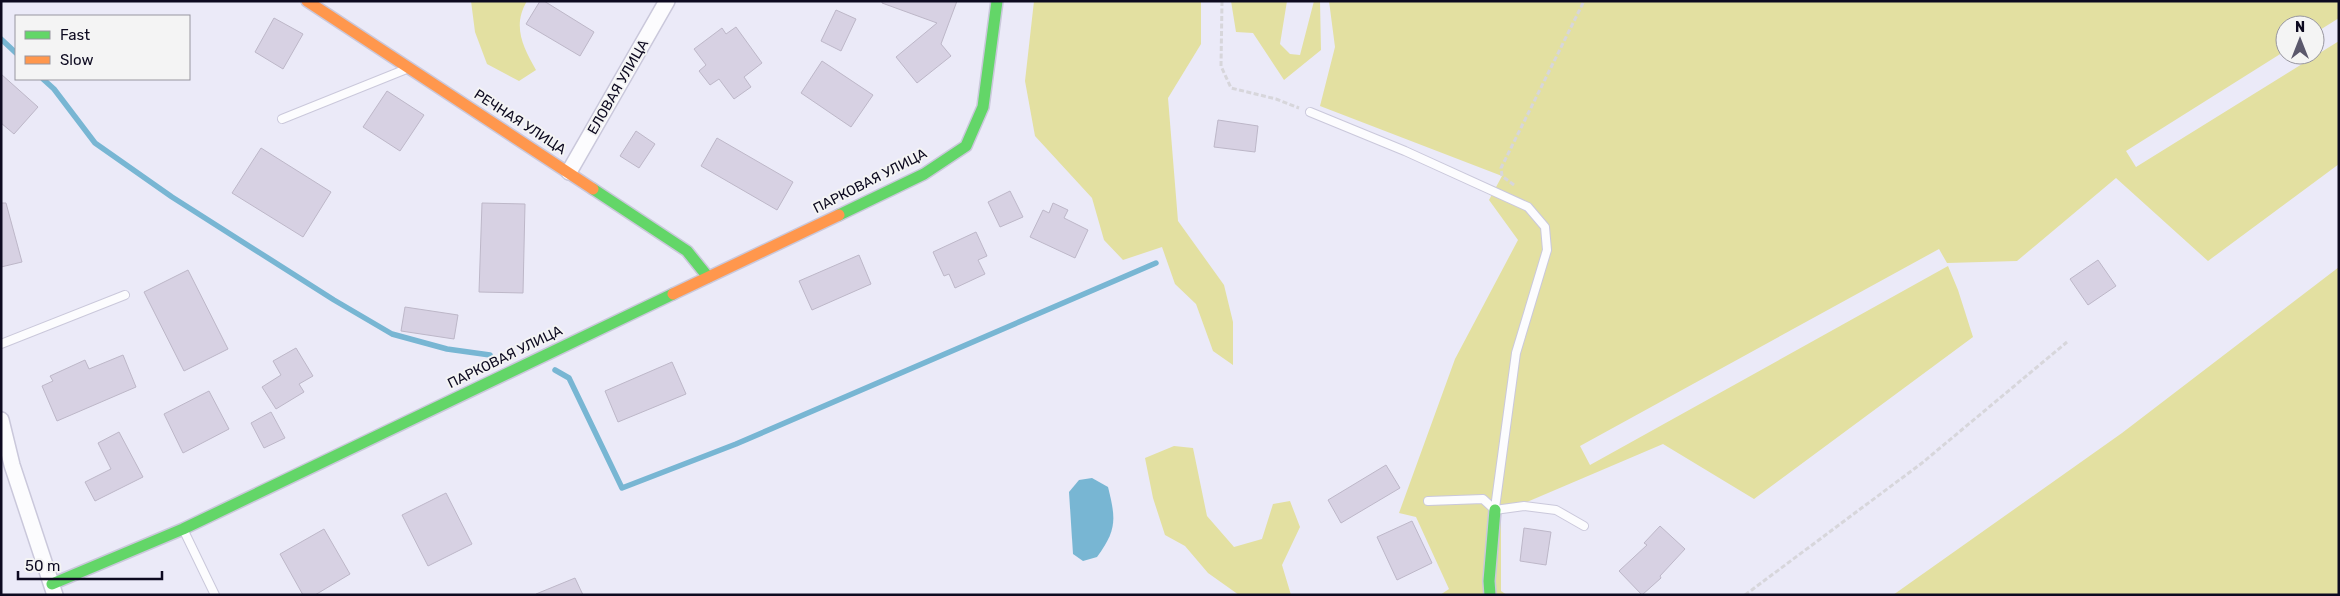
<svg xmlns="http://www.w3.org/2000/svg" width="2340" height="596" font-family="Rubik,sans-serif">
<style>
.green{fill:#e3e0a1}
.water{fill:#78b6d3}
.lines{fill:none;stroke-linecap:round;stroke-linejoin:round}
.stream{stroke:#78b6d3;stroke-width:5.5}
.building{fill:#d7d1e3;stroke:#bdb7c8}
.lane-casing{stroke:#cac8db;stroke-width:10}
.street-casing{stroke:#cac8db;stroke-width:18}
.fast-casing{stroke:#cac8db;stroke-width:14}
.slow-casing{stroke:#cac8db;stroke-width:14}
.path{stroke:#d7d6db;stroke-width:3;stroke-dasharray:5 2.5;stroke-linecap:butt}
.lane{stroke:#fcfcfe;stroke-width:8}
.street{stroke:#fcfcfe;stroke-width:15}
.fast{stroke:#63d668;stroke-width:11}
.slow{stroke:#ff974d;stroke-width:11}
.labels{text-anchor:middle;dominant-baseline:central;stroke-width:4;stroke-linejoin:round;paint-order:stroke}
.street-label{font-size:14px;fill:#0d0a20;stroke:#f4f4f4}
</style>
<rect width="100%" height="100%" fill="#ebeaf8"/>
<g class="green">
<path d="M471,1H527C512,26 523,47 536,70L519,81L487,64L475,32Z"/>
<polygon points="1034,1 1201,1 1201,44 1168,98 1178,221 1224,285 1233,322 1233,365 1213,351 1196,304 1175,284 1162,247 1123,260 1104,240 1092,198 1035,136 1025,81"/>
<polygon points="1231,1 1287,1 1280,44 1290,54 1300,55 1314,1 1320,1 1321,50 1284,80 1253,33 1236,32"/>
<polygon points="1329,1 2339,1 2339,18 2315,33 2315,25 2285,25 2285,51 2126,151 2136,167 2339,41 2339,164 2208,261 2116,178 2017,261 1947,263 1939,249 1580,446 1590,465 1948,266 1958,290 1973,337 1754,499 1663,444 1501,513 1501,591 1507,595 1440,595 1449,589 1416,517 1399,513 1455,359 1518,240 1489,200 1502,176 1320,106 1335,47"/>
<polygon points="2339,267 2339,595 1893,595 2122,433"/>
<polygon points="1174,446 1193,448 1207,516 1234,547 1262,539 1273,504 1290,501 1300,527 1282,565 1291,595 1239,595 1208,573 1185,546 1165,535 1153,498 1145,458"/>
</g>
<path class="water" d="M1092,478L1108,487C1116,519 1117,530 1097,557L1083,561L1073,554L1069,492L1079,480Z"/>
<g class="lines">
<g class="stream">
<polyline points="1,39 16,53"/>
<polyline points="43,79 54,89 95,143 172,197 334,300 392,334 447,349 490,355"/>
<polyline points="555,370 569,378 622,488 736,444 1156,263"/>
</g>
</g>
<g class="building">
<polygon points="540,1 544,1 594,32 580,56 526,24"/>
<polygon points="882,1 957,1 941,44 951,56 917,83 896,57 937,23 882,3"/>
<polygon points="836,10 856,19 841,51 821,41"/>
<polygon points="274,18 303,34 283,69 255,52"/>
<polygon points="736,27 762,63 744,77 751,87 734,99 719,79 710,85 699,71 706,65 694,49 722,28 726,34"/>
<polygon points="822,61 873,95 851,127 801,93"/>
<polygon points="1,74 38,107 14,134 1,123"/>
<polygon points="387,91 424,115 400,151 363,127"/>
<polygon points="1218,120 1258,126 1255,152 1214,147"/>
<polygon points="636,131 655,144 639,168 620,156"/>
<polygon points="717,138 793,182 777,210 701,166"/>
<polygon points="261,148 331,192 303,237 232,193"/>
<polygon points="1010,191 1023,217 1000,227 988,202"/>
<polygon points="1,203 6,203 22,262 1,267"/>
<polygon points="482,203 525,204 523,293 479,292"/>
<polygon points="1053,203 1068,210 1064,218 1088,230 1075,258 1030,237 1043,210 1049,213"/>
<polygon points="976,232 987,256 978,260 985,274 955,288 949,274 944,276 933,252"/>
<polygon points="859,255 871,284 812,310 799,281"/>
<polygon points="2098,260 2116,286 2088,305 2070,279"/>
<polygon points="188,270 228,349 184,371 144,292"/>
<polygon points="405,307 458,315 454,339 401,331"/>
<polygon points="296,348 313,376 299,384 304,392 276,409 262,387 281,375 273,361"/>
<polygon points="123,355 136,387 57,421 42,386 53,381 50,376 85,360 89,369"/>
<polygon points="672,362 686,394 618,422 605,391"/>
<polygon points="209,391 229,429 183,453 164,414"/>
<polygon points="271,412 285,438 264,448 251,423"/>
<polygon points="119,432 143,477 95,501 85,482 111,469 98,443"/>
<polygon points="1386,465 1400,488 1341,523 1328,500"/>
<polygon points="446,493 472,544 428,566 402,515"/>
<polygon points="1412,521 1432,563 1397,580 1377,537"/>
<polygon points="1660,526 1685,549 1660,576 1661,578 1642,595 1619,571 1647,545 1644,543"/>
<polygon points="1524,528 1551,532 1546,565 1520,561"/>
<polygon points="324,529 350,574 315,595 303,595 280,554"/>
<polygon points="575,578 583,595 536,595 536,594"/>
</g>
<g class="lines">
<g class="lane-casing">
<g id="lane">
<polyline points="1310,112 1405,151 1528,207 1545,227 1547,250 1516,353 1495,508"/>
<polyline points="282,119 404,70"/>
<polyline points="1,344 125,295"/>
<polyline points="1428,501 1483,499 1495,510 1524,506 1556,510 1584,526"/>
<polyline points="184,531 215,595"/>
</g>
</g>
<g class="street-casing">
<g id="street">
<polyline points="569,172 667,1"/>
<polyline points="1,420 12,465 55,595"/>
</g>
</g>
<g class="fast-casing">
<g id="fast">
<polyline points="593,189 687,251 708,277"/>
<polyline points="839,215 924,174 966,146 983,107 997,1"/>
<polyline points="52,584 183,529 673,294"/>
<polyline points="1490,595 1489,581 1495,510"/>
</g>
</g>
<g class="slow-casing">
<g id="slow">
<polyline points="307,1 593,189"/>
<polyline points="673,294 839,215"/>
</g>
</g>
<g class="path">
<polyline points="1222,1 1221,66 1231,88 1276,99 1299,108"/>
<polyline points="1514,185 1502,176 1501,168 1584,1"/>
<polyline points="1745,595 1922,463 2067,342"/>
</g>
<use href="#lane" class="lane"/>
<use href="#street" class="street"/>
<use href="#fast" class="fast"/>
<use href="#slow" class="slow"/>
</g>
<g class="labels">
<g class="street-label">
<text transform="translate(618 87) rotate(-60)">ЕЛОВАЯ УЛИЦА</text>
<text transform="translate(520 122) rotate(33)">РЕЧНАЯ УЛИЦА</text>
<text transform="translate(870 181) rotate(-27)">ПАРКОВАЯ УЛИЦА</text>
<text transform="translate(505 357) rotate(-26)">ПАРКОВАЯ УЛИЦА</text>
</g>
</g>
<rect width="2340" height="596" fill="none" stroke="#0d0a20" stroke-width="5"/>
<rect x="15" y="15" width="175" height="65" fill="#f4f4f4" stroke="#98969f"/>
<rect x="25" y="31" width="25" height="8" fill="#63d668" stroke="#98969f"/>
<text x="60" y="40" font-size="15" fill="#0d0a20">Fast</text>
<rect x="25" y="56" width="25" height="8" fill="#ff974d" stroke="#98969f"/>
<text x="60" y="65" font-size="15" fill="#0d0a20">Slow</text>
<g transform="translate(2300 40)"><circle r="24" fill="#f4f4f4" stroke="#98969f"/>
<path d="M0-4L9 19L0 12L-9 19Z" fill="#5b586c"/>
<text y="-8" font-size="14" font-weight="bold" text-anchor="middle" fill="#0d0a20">N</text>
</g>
<path d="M18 571v8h144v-8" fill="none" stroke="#0d0a20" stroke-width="2.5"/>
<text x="25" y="571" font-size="15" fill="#0d0a20" stroke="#f4f4f4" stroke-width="4" paint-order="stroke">50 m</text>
</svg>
